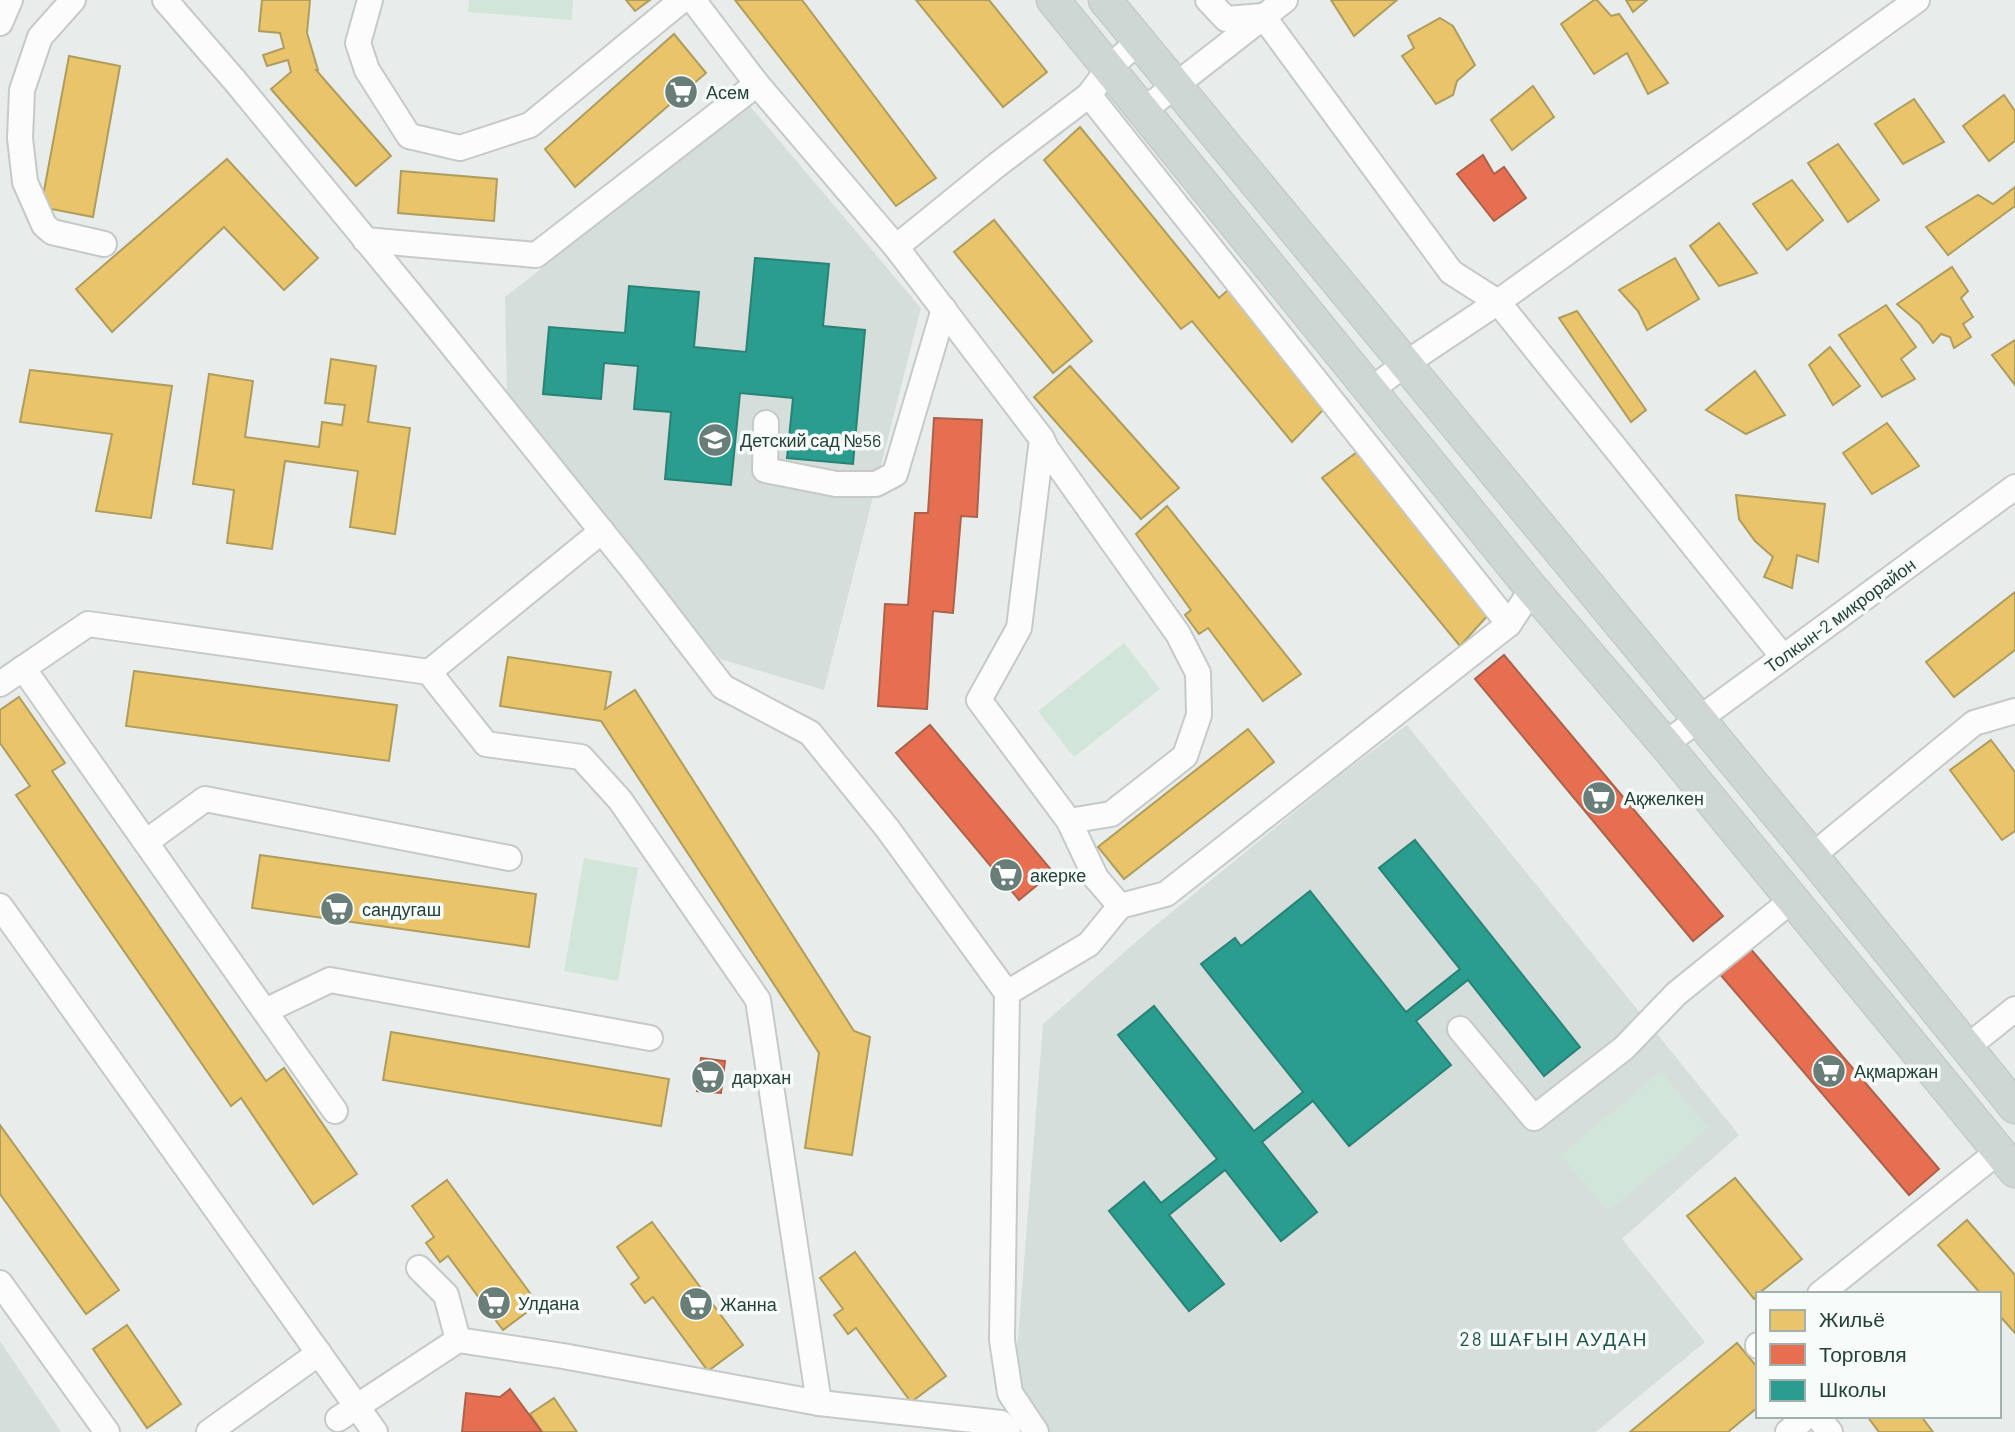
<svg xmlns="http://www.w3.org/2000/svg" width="2015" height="1432" font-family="Barlow,sans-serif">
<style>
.built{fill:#d6dedb}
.green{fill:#d1e6d8}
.homes{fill:#e9c46a;stroke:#ae9d5c;stroke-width:2}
.shops{fill:#e76f51;stroke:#ac624a;stroke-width:2}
.schools{fill:#2a9d8f;stroke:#288276;stroke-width:2}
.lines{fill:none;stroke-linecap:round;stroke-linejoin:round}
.minor-casing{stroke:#c5cac8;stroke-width:28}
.major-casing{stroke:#c3ccc9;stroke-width:35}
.minor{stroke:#fcfcfc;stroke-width:24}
.major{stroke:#cfd7d5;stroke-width:32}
.labels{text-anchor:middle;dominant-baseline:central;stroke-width:7;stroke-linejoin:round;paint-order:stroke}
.poi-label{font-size:18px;fill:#24423a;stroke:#f7fbf9;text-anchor:start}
.street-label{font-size:18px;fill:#24423a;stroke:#f7fbf9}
.neighbourhood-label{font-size:19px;letter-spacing:2px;fill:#1f5548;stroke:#f7fbf9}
</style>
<rect width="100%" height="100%" fill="#e8edeb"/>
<g class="built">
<polygon points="749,105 921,308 824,690 720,659 507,397 505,297"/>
<polygon points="1407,725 1739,1135 1622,1239 1705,1342 1596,1432 1048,1432 1014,1388 1043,1024 1146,933 1340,775"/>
<polygon points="0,1341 61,1432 0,1432"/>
</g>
<g class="green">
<polygon points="469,0 573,0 572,20 468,12"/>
<polygon points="1124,643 1160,689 1074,757 1038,711"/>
<polygon points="584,858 638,868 618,981 564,971"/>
<polygon points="1661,1072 1708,1128 1608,1211 1561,1155"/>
</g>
<g class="homes">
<polygon points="262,0 310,0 307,33 318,70 316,70 391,156 356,186 271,89 291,72 288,60 267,66 263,55 284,48 280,33 259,31"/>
<polygon points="626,0 650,0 635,11"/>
<polygon points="735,0 802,0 936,178 896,206"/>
<polygon points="916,0 989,0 1047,72 1003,107"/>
<polygon points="1331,0 1397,0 1354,36"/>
<polygon points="1594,0 1597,0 1611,16 1619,14 1668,83 1648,94 1627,53 1594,74 1561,24"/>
<polygon points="1626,0 1647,0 1633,12"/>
<polygon points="1440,18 1453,26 1475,65 1457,81 1453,95 1436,104 1402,56 1414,48 1408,36"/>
<polygon points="674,34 706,73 575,187 545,149"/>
<polygon points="69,56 120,66 93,217 41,207"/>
<polygon points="1533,86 1554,117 1512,150 1491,120"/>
<polygon points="2004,95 2015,111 2015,141 1989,161 1963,126"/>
<polygon points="1914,99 1944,142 1903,164 1875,124"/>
<polygon points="1080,127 1219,298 1228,290 1324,409 1292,442 1192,321 1181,329 1044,160"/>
<polygon points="1838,144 1879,200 1848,222 1808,163"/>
<polygon points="227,159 318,258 284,290 224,227 112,332 76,289"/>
<polygon points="401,171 497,179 494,221 398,213"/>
<polygon points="1792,180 1823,220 1787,250 1753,204"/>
<polygon points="2015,187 2015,206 1948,255 1926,227 1978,195 1993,204"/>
<polygon points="994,220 1092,341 1053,373 954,252"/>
<polygon points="1719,223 1757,273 1719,286 1690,246"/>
<polygon points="1675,258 1699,299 1647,330 1638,311 1619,290"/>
<polygon points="1952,267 1968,291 1961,298 1973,317 1963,324 1971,337 1954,348 1950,337 1941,334 1933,343 1920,324 1897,304"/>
<polygon points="1886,305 1916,347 1901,359 1915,379 1882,397 1839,335"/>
<polygon points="1577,311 1646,410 1631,422 1559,318"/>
<polygon points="2015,340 2015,385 1992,355"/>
<polygon points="1830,347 1860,386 1833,405 1809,365"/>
<polygon points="331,359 376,366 368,422 410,428 395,534 350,527 358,471 285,461 272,549 227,543 234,490 193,484 209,374 253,381 245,437 319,447 322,422 342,425 345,405 325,403"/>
<polygon points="1070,366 1179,488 1141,519 1034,397"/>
<polygon points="30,370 172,386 151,518 96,511 112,434 20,422"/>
<polygon points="1755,371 1785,415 1746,434 1706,410"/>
<polygon points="1887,423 1919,466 1872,494 1843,453"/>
<polygon points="1360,450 1490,613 1460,646 1322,478"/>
<polygon points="1736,495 1825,504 1818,562 1797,555 1792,588 1764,577 1773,557 1755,541 1739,519"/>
<polygon points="1167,506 1301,674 1263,701 1208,628 1199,634 1185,615 1191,610 1136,534"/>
<polygon points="2015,592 2015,650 1954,697 1926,662"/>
<polygon points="508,657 611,672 605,709 635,690 854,1031 870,1037 852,1155 805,1148 819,1053 601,721 500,706"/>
<polygon points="134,671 397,705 389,761 126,726"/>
<polygon points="19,697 65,763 52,771 266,1081 284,1068 357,1174 313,1204 241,1098 231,1106 16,795 30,786 0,743 0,710"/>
<polygon points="1248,729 1274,762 1124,879 1098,847"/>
<polygon points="1991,740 2015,772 2015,831 2002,840 1950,770"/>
<polygon points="260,855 536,894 529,947 252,908"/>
<polygon points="391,1032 669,1079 661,1126 383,1080"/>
<polygon points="0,1125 119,1290 86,1314 0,1194"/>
<polygon points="1735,1178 1802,1259 1758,1294 1754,1299 1687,1216"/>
<polygon points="447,1180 538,1304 503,1330 448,1256 440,1262 426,1243 434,1237 412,1206"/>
<polygon points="1967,1220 2015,1275 2015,1333 1999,1315 1999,1294 1981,1294 1938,1245"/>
<polygon points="652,1222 743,1345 708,1371 653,1297 645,1303 631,1284 639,1278 617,1247"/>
<polygon points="855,1252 946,1376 911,1402 856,1328 848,1334 834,1315 843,1309 820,1278"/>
<polygon points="127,1325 181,1404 147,1428 93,1349"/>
<polygon points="1737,1343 1758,1368 1758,1407 1728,1432 1630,1432"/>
<polygon points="554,1398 577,1432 542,1432 530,1414"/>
<polygon points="1867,1416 1921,1416 1933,1432 1879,1432"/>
</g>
<g class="shops">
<polygon points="1483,155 1494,174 1504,167 1526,198 1494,221 1457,174"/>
<polygon points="934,418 982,420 977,517 961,516 953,613 933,611 927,709 878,706 885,604 908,605 915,513 928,513"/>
<polygon points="1504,655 1723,916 1693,941 1475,679"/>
<polygon points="930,725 1053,872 1019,900 896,753"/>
<polygon points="1749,947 1939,1169 1909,1195 1719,973"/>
<polygon points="701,1058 725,1061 721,1093 697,1091"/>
<polygon points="510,1389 542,1432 462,1432 466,1393 500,1397"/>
</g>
<g class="schools">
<polygon points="755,258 829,264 823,326 865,330 853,464 787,458 793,398 740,393 731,485 665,479 671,412 634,409 638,366 604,363 601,399 543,394 549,327 625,333 629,286 699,292 694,347 746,352"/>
<polygon points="1415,840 1580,1047 1544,1076 1468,980 1416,1021 1451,1065 1349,1146 1313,1101 1262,1142 1317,1212 1281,1241 1225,1170 1169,1215 1224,1284 1189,1311 1109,1211 1144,1182 1161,1203 1217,1159 1118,1035 1154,1006 1254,1131 1303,1092 1201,964 1235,938 1241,946 1310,891 1406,1012 1460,969 1379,868"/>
</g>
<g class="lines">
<g class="minor-casing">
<g id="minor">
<polyline points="73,0 40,37 22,90 20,138 25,182 44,225 52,232 104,244"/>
<polyline points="165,0 236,82 435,324 633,570 723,687 810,733 887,828 1007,993"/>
<polyline points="370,0 358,43 367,70 409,136 460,148 530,125 682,0"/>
<polyline points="693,0 757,84"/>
<polyline points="1208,0 1226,19 1263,16 1451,272 1498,302 1783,657"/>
<polyline points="0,23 10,0"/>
<polyline points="1089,95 1509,624"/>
<polyline points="1144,110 1285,0"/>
<polyline points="365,240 536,255 757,84 896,247 997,165 1089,95 1109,68 1139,41"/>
<polyline points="896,247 1042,439 1046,448 1178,634 1198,673 1199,715 1185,756 1111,814 1069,821 979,700 1019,628 1042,439"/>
<polyline points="1371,390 1405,364 1498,302 1917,0"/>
<polyline points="766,423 765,470 836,484 876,484 895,474 944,309"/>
<polyline points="23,668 335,1111"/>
<polyline points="429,672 602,531"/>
<polyline points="0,684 88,624 429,672 486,744 581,757 620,800 758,1000 819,1403 563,1356 458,1340 338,1419"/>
<polyline points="1665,744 2015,487"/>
<polyline points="1069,821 1096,878 1120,906 1166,894 1509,624 1532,589"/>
<polyline points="146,842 205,799 509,858"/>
<polyline points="1812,856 1974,723 2015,711"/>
<polyline points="0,906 375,1432"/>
<polyline points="265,1011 330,980 650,1038"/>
<polyline points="1460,1029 1534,1118 1624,1048 1676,994 1792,900"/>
<polyline points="1966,1048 2015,1009"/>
<polyline points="419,1268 446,1295 458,1340"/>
<polyline points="0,1283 107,1432"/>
<polyline points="1820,1294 1999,1151"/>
<polyline points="1758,1345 1758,1346"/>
<polyline points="819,1403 1001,1423 1008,1432"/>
<polyline points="1817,1416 1830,1432"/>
<polyline points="209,1432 319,1353"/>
<polyline points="1036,1432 1010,1393 1002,1340 1007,993 1089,944 1120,906"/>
<polyline points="1788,1432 1807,1416"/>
</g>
</g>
<g class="major-casing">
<g id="major">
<polyline points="1053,0 1532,589 1665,744 2015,1171"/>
<polyline points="1105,0 1812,856 2015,1107"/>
</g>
</g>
<use href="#minor" class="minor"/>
<use href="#major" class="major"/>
</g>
<defs>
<g id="supermarket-disc" transform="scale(1.75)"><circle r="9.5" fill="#697e78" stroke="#f7fbf9"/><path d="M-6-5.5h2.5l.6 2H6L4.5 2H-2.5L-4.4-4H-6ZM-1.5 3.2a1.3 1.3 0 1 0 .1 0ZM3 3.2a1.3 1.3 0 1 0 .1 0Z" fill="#fff"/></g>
<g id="school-disc" transform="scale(1.75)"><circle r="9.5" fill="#697e78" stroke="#f7fbf9"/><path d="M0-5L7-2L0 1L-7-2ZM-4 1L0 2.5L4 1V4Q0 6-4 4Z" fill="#fff"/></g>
</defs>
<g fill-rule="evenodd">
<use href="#supermarket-disc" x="681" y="92"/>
<use href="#school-disc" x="715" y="440"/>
<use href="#supermarket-disc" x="1599" y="798"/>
<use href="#supermarket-disc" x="1006" y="875"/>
<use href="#supermarket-disc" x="337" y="909"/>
<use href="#supermarket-disc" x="1829" y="1071"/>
<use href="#supermarket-disc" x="708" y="1077"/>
<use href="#supermarket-disc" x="494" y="1303"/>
<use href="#supermarket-disc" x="696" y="1304"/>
</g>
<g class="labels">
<g class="poi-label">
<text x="706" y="92">Асем</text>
<text x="740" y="440">Детский сад №56</text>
<text x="1624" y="798">Ақжелкен</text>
<text x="1030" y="875">акерке</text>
<text x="362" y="909">сандугаш</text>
<text x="1854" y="1071">Ақмаржан</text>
<text x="732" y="1077">дархан</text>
<text x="518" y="1303">Улдана</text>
<text x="720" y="1304">Жанна</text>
</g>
<g class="street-label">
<text transform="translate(1840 615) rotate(-36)">Толкын-2 микрорайон</text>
</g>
<g class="neighbourhood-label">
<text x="1554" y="1338">28 ШАҒЫН АУДАН</text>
</g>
</g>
<rect x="1756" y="1292" width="245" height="126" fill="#f7fbf9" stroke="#a3b1ad" stroke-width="2"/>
<rect x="1770" y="1310" width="35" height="21" fill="#e9c46a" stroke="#a3b1ad" stroke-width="2"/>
<text x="1819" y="1327" font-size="21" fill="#24423a">Жильё</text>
<rect x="1770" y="1344" width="35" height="21" fill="#e76f51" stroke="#a3b1ad" stroke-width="2"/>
<text x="1819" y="1362" font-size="21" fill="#24423a">Торговля</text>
<rect x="1770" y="1380" width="35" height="21" fill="#2a9d8f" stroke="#a3b1ad" stroke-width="2"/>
<text x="1819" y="1397" font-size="21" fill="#24423a">Школы</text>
</svg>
